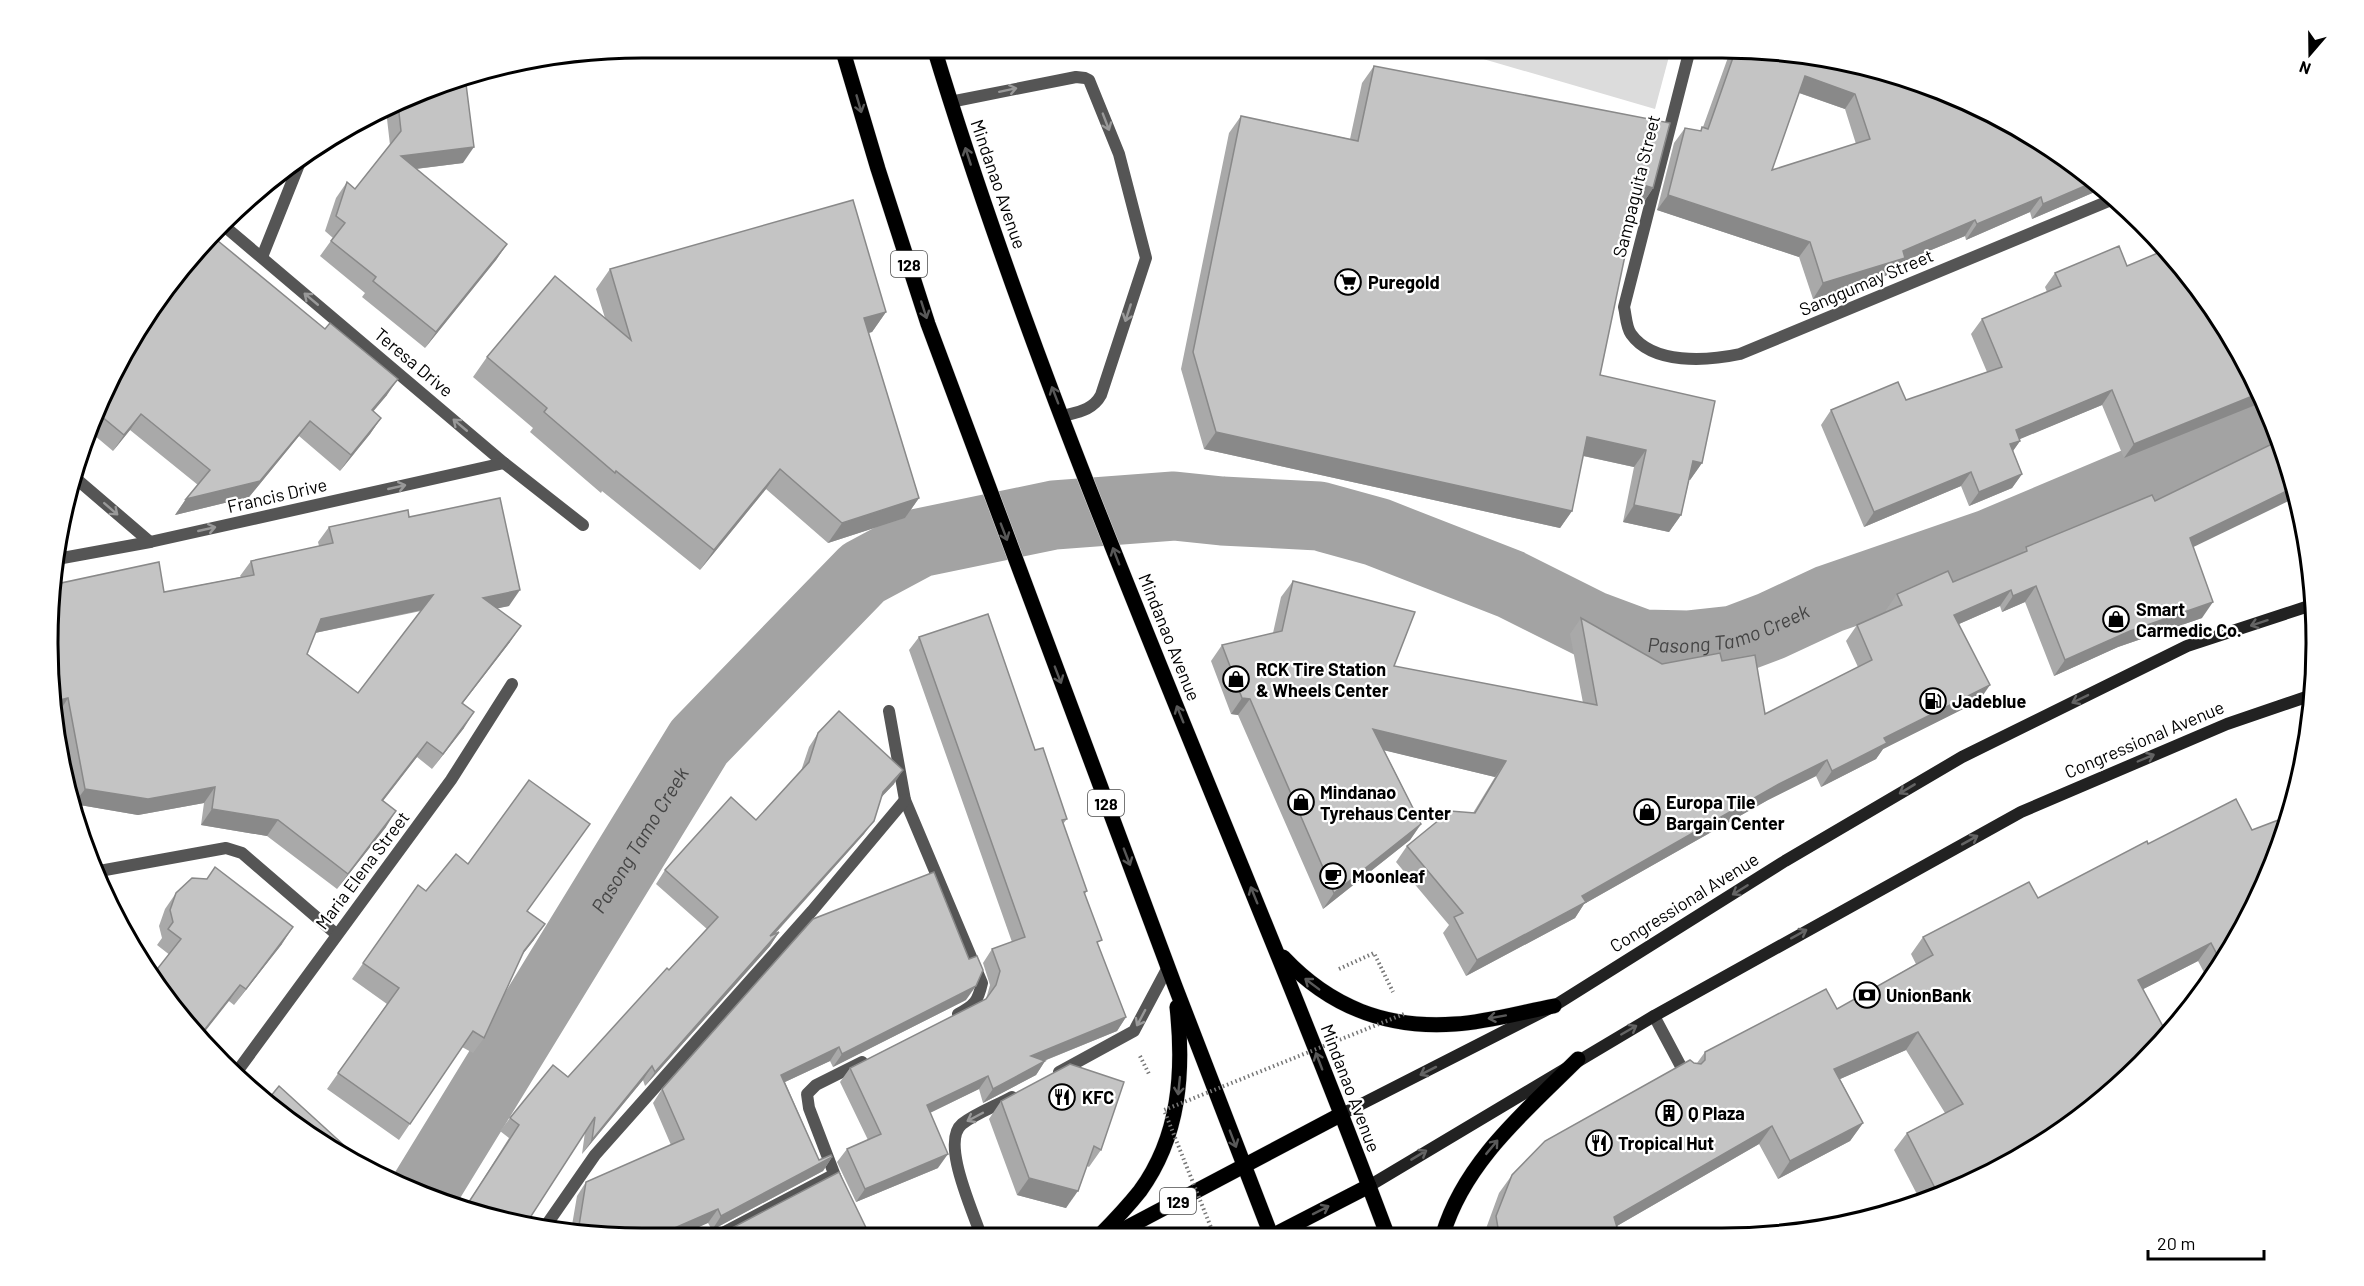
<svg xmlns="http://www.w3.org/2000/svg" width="2364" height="1286" font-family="Barlow,sans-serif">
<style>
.green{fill:#dcdcdc}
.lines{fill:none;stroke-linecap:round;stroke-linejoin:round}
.river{stroke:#a3a3a3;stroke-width:69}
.primary-casing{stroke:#dbdbdb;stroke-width:16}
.path{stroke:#777;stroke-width:4;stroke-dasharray:1.5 3;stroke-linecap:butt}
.service{stroke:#555;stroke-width:12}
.minor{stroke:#555;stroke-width:12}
.secondary{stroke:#222;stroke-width:12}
.primary{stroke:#000;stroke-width:15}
.path-bridge{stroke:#777;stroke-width:4;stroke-dasharray:1.5 3;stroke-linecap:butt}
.wall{fill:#a9a9a9;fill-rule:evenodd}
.shaded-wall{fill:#898989}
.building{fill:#c4c4c4;stroke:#898989;stroke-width:1.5;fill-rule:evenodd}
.oneway{stroke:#999}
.oneway2{stroke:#595959}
.oneway3{stroke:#646464}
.labels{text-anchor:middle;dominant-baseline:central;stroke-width:4.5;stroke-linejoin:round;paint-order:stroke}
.shield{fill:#fff;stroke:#4c4c4c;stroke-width:1.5}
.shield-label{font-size:16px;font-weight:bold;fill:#000}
.street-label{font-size:18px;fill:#000;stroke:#fff}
.poi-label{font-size:18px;font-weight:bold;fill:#000;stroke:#fff;text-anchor:start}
.water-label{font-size:20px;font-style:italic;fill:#444;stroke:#fff}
.rim{fill:none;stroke:#000;stroke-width:3}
</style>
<rect width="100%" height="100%" fill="#fff"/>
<polygon class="green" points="1449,49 1671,49 1655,109"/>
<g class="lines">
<path class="river" id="s1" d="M424,1191L699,742L863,573L919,543L1054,515L1174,506L1222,511L1319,516L1377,532L1510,584L1592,625L1643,644L1688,645L1734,640L1771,626L1829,599L1991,543L2271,425"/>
<g class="primary-casing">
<g id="primary">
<polyline points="842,48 878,169 928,324 1175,986 1271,1235"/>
<path d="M934,48C1057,453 1239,838 1387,1234"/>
<path d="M1283,957C1330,1007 1386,1029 1455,1024C1488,1022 1522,1012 1554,1006"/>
<path d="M1443,1234C1465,1161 1526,1111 1578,1059"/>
<path d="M1100,1235C1114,1221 1128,1206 1140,1191C1180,1136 1184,1071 1177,1007"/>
<polyline points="1113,1235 1340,1115"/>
<polyline points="1274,1235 1369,1186"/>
</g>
</g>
<g class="path">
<polyline points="1339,969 1374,953 1393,992"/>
<polyline points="1140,1056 1150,1076"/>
</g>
<g class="service">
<path d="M950,102L1076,77L1085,78L1089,80L1119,154L1146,258L1101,395C1093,410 1078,412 1063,416"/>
<path d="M889,711L905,800L982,983C978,1001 975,1005 958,1014"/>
<polyline points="1654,1016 1685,1074"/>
<polyline points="1059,1072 1134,1031 1168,967"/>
<polyline points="840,1189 809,1108 807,1094 816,1085 862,1062"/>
<polyline points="545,1227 595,1155 812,911 905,800"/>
<polyline points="717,1236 833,1175"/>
<path d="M981,1236C974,1213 940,1142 962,1124C976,1113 996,1106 1012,1097"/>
</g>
<g class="minor">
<path d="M1690,49L1624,307C1626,315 1626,327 1631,334C1653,365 1707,361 1740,354L2116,198"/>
<polyline points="223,225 504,463 583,525"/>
<polyline points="262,257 302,157"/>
<polyline points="73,476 150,542"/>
<polyline points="57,559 150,542 504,463"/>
<polyline points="94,872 226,848 242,853 336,934"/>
<polyline points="236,1073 451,780 512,684"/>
</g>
<g class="secondary">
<polyline points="1340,1115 1554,1006 1785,861 1962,757 2187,646 2315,604"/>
<polyline points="1369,1186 1654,1016 2021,812 2227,724 2312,695"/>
</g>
<use href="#primary" class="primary"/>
<polyline class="path-bridge" points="1214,1235 1164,1110 1404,1014"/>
</g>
<g class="wall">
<path d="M1731,49H1760L2097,191L2032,219L2030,212L1966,240L1965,236L1902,262L1894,273L1813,299L1799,257L1657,210L1674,143L1685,128L1700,131L1703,127ZM1799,93L1845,109L1856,144L1772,170Z"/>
<polygon points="1374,66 1653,188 1642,205 1636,203 1600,375 1702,463 1690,480 1689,480 1681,515 1669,532 1623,522 1634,467 1583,456 1572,511 1560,528 1204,449 1181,369 1229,133 1241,116 1350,139 1362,83"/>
<polygon points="451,80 463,163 416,169 507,244 496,260 425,348 362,297 365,293 320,256 333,238 325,231 336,198 347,182 355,189 390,145 386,110"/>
<polygon points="2127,266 2254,380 2124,458 2102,405 2019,439 2020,441 2013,451 2022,474 2012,488 1969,506 1961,486 1864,527 1821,425 1831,410 1906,400 1987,372 1971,334 1982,319 2047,292 2045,287 2055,273"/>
<polygon points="610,269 886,312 872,332 868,333 919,498 905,518 828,543 766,489 700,570 602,491 601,493 530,432 533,428 473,377 487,357 605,318 596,289"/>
<polygon points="148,313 387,395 373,411 381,418 370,434 340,471 299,436 249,497 175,515 186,499 198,485 130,430 113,451 88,430 93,415"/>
<polygon points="2155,501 2193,547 2202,618 2118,647 2054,676 2025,602 2002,612 2000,606 1959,624 1979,701 1883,749 1876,759 1821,787 1816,776 1768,800 1584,904 1575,918 1466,976 1443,933 1449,925 1396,862 1407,846 1473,813 1495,777 1384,750 1421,824 1410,840 1323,909 1238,715 1231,714 1211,661 1222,645 1273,633 1281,597 1293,581 1394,666 1583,703 1570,634 1581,618 1662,664 1722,661 1765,714 1858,667 1846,641 1857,625 1886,612 1886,610 1897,594 1953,582 2021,554 2026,547"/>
<path d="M409,517L509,606L497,608L510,642L463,703L464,728L432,769L417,757L383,801L386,827L337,889L267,836L201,825L204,803L138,815L74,804L58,714L49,682L164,592L241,577L240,576L251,561L319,546L318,542L329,527ZM421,611L358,693L307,654L315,633Z"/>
<polygon points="919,637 1035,750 1067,819 1063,824 1087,891 1084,895 1098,946 1126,1017 1117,1031 1044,1061 1045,1061 1036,1075 983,1103 979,1089 930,1113 938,1168 856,1202 837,1162 847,1149 868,1140 840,1082 850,1068 986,999 990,985 983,963 992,949 1012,942 909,650"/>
<polygon points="818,733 894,784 881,797 864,834 774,935 779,932 770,946 645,1086 643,1080 582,1154 585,1132 489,1218 465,1208 509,1138 500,1131 510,1118 568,1077 707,929 656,884 665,870 756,820 801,771 809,747"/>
<polygon points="2148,844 2236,940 2208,980 2198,961 2143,989 2051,1138 1921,1202 1894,1150 1907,1133 1945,1113 1906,1050 1840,1079 1863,1123 1850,1141 1778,1179 1759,1144 1617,1226 1619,1234 1484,1234 1499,1193 1512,1175 1694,1063 1697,1063 1705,1052 1837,1009 1916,964 1911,954 1923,937 2038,898"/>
<polygon points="468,864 528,911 534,940 522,955 484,1038 473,1053 462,1047 399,1140 327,1089 387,1004 352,979 418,885 426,891"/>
<polygon points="176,893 282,944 234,1005 157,945 162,938 159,926 165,909"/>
<polygon points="966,1000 833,1067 830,1061 785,1082 819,1160 832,1157 823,1171 712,1230 708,1223 604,1237 571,1231 577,1196 586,1182 671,1145 653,1103 662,1089"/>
<polygon points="1001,1101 1101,1150 1089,1167 1087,1166 1066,1208 1017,1195 989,1119"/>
<polygon points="728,1230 731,1236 724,1236"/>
</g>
<g class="shaded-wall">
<polygon points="1805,76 1855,94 1845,109 1794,91"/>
<polygon points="474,147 463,163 390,172 401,156"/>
<polygon points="2094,182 2100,186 2097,191 2032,219 2043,204"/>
<polygon points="1640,184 1653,188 1642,205 1628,201"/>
<polygon points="1668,195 1810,242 1799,257 1657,210"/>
<polygon points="2041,197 2030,212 1966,240 1977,224"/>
<polygon points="1975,220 1965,236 1902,262 1894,273 1813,299 1823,283"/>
<polygon points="507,244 496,260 425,348 436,332"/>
<polygon points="886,312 872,332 850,338 864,318"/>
<polygon points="398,379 387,395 361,426 372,410"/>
<polygon points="2112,390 2102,405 2006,445 2016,430"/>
<polygon points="2260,393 2263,402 2124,458 2134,444"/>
<polygon points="141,414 130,430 113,451 124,435"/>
<polygon points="381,418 370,434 340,471 351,455"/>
<polygon points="310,421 299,436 249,497 175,515 186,499"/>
<polygon points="1216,432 1572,511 1560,528 1204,449"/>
<polygon points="1587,437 1646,450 1634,467 1575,454"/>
<polygon points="2020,441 2010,455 2010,444"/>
<polygon points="1693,461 1702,463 1690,480 1681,478"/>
<polygon points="780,469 766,489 700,570 714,550"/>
<polygon points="1971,472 1961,486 1864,527 1874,512"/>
<polygon points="2022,474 2012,488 1969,506 1979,492"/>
<polygon points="2295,487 2297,497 2179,554 2190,538"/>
<polygon points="919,498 905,518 828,543 842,523"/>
<polygon points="1634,505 1681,515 1669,532 1623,522"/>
<polygon points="2036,586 2025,602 2002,612 2013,596"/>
<polygon points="520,590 509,606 472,614 483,598"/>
<polygon points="2011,590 2000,606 1943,631 1954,615"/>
<polygon points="433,595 422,610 310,634 321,619"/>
<polygon points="2213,602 2202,618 2118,647 2054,676 2065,660 2130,631"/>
<polygon points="521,626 510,642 451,718 462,703"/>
<polygon points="1990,685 1979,701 1883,749 1876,759 1821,787 1832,771 1884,738"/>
<polygon points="68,698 58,714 55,714 52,702"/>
<polygon points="1242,698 1250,699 1238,715 1231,714"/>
<polygon points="474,712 464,728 432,769 443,754"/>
<polygon points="1373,729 1506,761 1495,777 1362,745"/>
<polygon points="427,742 417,757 371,816 382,800"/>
<polygon points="1827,760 1816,776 1768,800 1584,904 1575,918 1466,976 1477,960 1582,896 1779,784"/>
<polygon points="903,770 894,784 873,806 883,792"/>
<polygon points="215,787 204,803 138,815 74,804 85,789"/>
<polygon points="212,809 278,820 267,836 201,825"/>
<polygon points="396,811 386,827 337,889 348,874"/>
<polygon points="874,821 864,834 760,950 770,936"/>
<polygon points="1421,824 1410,840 1323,909 1334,893"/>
<polygon points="545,924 534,940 513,966 524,951"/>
<polygon points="293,927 282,944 234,1005 246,989"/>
<polygon points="779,932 770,946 645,1086 655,1072"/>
<polygon points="2211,943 2198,961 2126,998 2138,980"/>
<polygon points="240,985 229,1001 199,1039 198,1038"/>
<polygon points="976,986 966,1000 833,1067 842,1054"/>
<polygon points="1126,1017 1117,1031 1021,1070 1031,1056"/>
<polygon points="1918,1032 1906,1050 1822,1087 1834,1069"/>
<polygon points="839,1047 830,1061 772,1088 781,1075"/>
<polygon points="1045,1061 1036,1075 983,1103 993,1089"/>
<polygon points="652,1066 643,1080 582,1154 592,1140"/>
<polygon points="988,1076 979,1089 917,1119 927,1105"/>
<polygon points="1863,1123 1850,1141 1778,1179 1790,1161"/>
<polygon points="1772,1126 1759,1144 1603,1234 1614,1217"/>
<polygon points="948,1154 938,1168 856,1202 865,1189"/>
<polygon points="832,1157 823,1171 712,1230 721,1216"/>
<polygon points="1029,1178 1078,1191 1066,1208 1017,1195"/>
<polygon points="718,1209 708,1223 677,1237 654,1237"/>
</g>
<g class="building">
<path d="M1736,49H1760L1875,68L2018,128L2094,182L2043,204L2041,197L1977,224L1975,220L1903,251L1905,258L1823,283L1810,242L1668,195L1685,128L1701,131L1702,127L1708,129ZM1805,76L1855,94L1870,139L1772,170Z"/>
<polygon points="1374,66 1670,123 1653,188 1640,184 1600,375 1715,401 1702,463 1693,461 1681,515 1634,505 1646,450 1587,437 1572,511 1216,432 1193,352 1241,116 1358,141"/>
<polygon points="465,76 474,147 401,156 507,244 436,332 373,281 376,277 331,241 345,223 336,216 347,182 355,189 401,131 398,104 451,80"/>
<polygon points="853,200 886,312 864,318 919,498 842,523 780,469 714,550 616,471 615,473 544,412 547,408 487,357 555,276 631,340 610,269"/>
<polygon points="212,236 325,329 330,323 398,379 372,410 381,418 351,455 310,421 260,481 186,499 210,470 141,414 124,435 95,411 148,313 196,250"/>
<polygon points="2119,246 2127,266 2165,250 2193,281 2254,380 2260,393 2134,444 2112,390 2016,430 2020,441 2010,444 2022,474 1979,492 1971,472 1874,512 1831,410 1898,382 1906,400 2002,367 1982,319 2061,286 2055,273"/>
<polygon points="2278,441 2295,487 2190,538 2213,602 2130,631 2065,660 2036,586 2013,596 2011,590 1954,615 1990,685 1884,738 1887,743 1832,771 1827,760 1779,784 1582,896 1586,902 1477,960 1454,917 1463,913 1407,846 1450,811 1475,813 1506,761 1373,729 1421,824 1334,893 1250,699 1242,698 1222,645 1282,631 1293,581 1415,612 1394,666 1597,705 1581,618 1662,664 1720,653 1722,661 1755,655 1765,714 1872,660 1857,625 1902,605 1897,594 1948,571 1953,582 2027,551 2026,547 2152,495 2155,501"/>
<path d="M500,498L520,590L483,598L521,626L462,703L474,712L443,754L427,742L382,800L396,811L348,874L278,820L212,809L215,787L148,799L85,789L68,698L52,702L49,682V604L52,585L159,562L164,592L254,575L251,561L333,543L329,527L408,510L409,517ZM433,595L358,693L307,654L321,619Z"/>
<polygon points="988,614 1035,750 1043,748 1067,819 1062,820 1087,891 1084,892 1102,940 1097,942 1126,1017 1031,1056 1045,1061 993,1089 988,1076 927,1105 948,1154 865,1189 847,1149 881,1134 850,1068 986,999 996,985 1000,971 992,949 1025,937 919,637"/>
<polygon points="839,711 903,770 883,792 874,821 770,936 779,932 655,1072 652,1066 592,1140 595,1117 526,1224 489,1218 465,1208 519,1125 510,1118 553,1065 568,1077 667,968 669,970 718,917 665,870 731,797 756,820 809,762 818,733"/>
<polygon points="529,780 590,824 527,911 545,924 524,951 484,1038 473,1031 410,1124 338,1073 399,988 363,963 418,885 426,891 456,854 468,864"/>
<polygon points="2236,799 2252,830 2289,816 2285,834 2236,940 2221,962 2211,943 2138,980 2166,1032 2173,1028 2168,1036 2051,1138 1938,1194 1907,1133 1963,1104 1918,1032 1834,1069 1863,1123 1790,1161 1772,1126 1614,1217 1619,1234 1499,1234 1496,1216 1512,1175 1545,1141 1690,1060 1694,1063 1701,1064 1705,1060 1705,1052 1826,989 1837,1009 1933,955 1923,937 2029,882 2038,898 2147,841 2148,844"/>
<polygon points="215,867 293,927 246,989 240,985 198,1038 151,977 181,939 168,929 173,922 170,910 176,893 192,878 207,879"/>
<polygon points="934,872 969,959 977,956 983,970 976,986 842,1054 839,1047 781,1075 819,1160 831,1155 832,1157 721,1216 718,1209 654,1237 604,1237 578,1232 586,1182 684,1139 662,1089 813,919"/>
<polygon points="1070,1064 1124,1082 1101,1150 1094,1146 1078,1191 1029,1178 1001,1101"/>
<polygon points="279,1086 370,1169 346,1158 281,1115 266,1102"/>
<polygon points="839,1172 870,1236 731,1236 728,1230"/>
</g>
<defs><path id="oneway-shaft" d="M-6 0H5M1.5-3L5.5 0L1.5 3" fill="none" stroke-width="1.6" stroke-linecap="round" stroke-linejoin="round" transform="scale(1.5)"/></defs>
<g class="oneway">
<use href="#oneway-shaft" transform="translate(1008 90) rotate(-12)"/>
<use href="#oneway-shaft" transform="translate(1106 122) rotate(69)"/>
<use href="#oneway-shaft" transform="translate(311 299) rotate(-140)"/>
<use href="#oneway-shaft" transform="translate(1128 313) rotate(108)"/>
<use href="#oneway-shaft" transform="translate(460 425) rotate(-140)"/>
<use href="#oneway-shaft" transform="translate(397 487) rotate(-13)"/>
<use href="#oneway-shaft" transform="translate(111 509) rotate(41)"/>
<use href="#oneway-shaft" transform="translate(207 529) rotate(-13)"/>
<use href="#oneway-shaft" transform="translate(1141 1018) rotate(118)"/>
<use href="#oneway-shaft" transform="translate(975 1117) rotate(152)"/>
</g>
<g class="oneway2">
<use href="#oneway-shaft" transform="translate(859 104) rotate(74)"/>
<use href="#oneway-shaft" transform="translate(968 156) rotate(-108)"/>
<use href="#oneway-shaft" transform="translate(924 310) rotate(72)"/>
<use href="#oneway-shaft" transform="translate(1055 395) rotate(-111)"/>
<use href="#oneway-shaft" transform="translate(1004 532) rotate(69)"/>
<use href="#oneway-shaft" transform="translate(1116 556) rotate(-111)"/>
<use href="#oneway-shaft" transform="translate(1058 675) rotate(69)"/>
<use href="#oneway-shaft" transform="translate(1180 714) rotate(-112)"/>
<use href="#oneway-shaft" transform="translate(1127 857) rotate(69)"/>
<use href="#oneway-shaft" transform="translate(1254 895) rotate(-112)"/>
<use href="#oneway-shaft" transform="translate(1312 984) rotate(-143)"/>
<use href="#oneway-shaft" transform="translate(1497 1017) rotate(170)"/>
<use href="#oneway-shaft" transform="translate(1319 1061) rotate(-111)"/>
<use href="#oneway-shaft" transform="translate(1179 1086) rotate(96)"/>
<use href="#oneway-shaft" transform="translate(1233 1139) rotate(69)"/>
<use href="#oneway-shaft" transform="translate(1492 1147) rotate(-50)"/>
<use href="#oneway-shaft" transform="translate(1321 1210) rotate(-27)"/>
</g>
<g class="oneway3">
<use href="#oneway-shaft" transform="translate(2259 623) rotate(162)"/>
<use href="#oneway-shaft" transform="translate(2080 699) rotate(154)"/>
<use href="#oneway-shaft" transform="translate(2146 758) rotate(-23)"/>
<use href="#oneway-shaft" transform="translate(1907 789) rotate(149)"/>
<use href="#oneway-shaft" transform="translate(1970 840) rotate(-29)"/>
<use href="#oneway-shaft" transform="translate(1740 890) rotate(148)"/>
<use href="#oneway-shaft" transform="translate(1799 934) rotate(-29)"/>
<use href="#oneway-shaft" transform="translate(1629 1030) rotate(-30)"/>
<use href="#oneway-shaft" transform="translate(1428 1071) rotate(153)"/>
<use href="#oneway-shaft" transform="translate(1419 1155) rotate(-31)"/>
</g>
<defs>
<g id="supermarket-ring" transform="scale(1.35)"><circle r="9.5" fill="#fff" stroke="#000" stroke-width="1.5"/><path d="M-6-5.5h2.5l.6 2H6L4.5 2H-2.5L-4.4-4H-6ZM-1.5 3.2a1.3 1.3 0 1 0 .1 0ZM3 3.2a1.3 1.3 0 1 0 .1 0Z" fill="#000"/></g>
<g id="shop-ring" transform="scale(1.35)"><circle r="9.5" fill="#fff" stroke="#000" stroke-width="1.5"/><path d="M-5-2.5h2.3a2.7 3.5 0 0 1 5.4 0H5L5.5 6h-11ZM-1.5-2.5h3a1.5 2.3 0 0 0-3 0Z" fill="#000"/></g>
<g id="fuel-ring" transform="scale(1.35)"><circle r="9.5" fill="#fff" stroke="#000" stroke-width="1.5"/><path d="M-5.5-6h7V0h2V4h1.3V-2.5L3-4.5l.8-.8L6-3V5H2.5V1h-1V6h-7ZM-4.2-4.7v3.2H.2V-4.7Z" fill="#000"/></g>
<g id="cafe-ring" transform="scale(1.35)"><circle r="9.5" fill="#fff" stroke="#000" stroke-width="1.5"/><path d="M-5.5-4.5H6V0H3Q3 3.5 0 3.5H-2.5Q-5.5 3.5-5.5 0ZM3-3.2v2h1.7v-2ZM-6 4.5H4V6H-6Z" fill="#000"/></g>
<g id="bank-ring" transform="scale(1.35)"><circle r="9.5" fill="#fff" stroke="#000" stroke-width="1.5"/><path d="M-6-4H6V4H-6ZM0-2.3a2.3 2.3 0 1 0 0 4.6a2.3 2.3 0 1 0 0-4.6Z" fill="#000"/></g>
<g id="restaurant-ring" transform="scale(1.35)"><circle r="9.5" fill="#fff" stroke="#000" stroke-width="1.5"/><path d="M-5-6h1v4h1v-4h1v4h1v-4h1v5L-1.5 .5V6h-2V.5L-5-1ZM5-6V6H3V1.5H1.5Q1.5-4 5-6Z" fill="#000"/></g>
<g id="building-ring" transform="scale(1.35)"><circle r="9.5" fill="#fff" stroke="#000" stroke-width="1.5"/><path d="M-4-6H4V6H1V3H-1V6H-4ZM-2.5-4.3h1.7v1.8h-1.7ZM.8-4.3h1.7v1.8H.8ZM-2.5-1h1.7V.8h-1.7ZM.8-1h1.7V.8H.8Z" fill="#000"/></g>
</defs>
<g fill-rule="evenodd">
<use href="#supermarket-ring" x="1348" y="282"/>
<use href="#shop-ring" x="2116" y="619"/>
<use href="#shop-ring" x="1236" y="679"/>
<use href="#fuel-ring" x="1933" y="701"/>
<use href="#shop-ring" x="1301" y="802"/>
<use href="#shop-ring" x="1647" y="812"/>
<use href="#cafe-ring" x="1333" y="876"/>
<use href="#bank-ring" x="1867" y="995"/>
<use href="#restaurant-ring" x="1062" y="1097"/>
<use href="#building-ring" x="1669" y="1113"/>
<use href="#restaurant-ring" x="1599" y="1143"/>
</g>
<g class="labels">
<g class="shield">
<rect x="891" y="251" width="36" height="26" rx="4.5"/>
<rect x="1088" y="790" width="36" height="26" rx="4.5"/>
<rect x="1160" y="1188" width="36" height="26" rx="4.5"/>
</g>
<g class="shield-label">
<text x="909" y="264">128</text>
<text x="1106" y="803">128</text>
<text x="1178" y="1201">129</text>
</g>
<g class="street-label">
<text transform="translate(999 184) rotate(71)">Mindanao Avenue</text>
<text transform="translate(1636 186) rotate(-76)">Sampaguita Street</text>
<text transform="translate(1866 282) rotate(-23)">Sanggumay Street</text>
<text transform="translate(414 362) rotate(40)">Teresa Drive</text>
<text transform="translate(277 495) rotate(-13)">Francis Drive</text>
<text transform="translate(1170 637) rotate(68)">Mindanao Avenue</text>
<text transform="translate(2144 739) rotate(-23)">Congressional Avenue</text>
<text transform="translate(362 870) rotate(-53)">Maria Elena Street</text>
<text transform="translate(1684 902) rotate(-32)">Congressional Avenue</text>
<text transform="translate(1351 1088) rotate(69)">Mindanao Avenue</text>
</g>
<g class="poi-label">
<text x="1368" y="282">Puregold</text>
<text x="2136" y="609">Smart<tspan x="2136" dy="21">Carmedic Co.</tspan></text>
<text x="1256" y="669">RCK Tire Station<tspan x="1256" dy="21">&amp; Wheels Center</tspan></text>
<text x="1952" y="701">Jadeblue</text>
<text x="1320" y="792">Mindanao<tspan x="1320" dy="21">Tyrehaus Center</tspan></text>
<text x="1666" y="802">Europa Tile<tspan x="1666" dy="21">Bargain Center</tspan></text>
<text x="1352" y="876">Moonleaf</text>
<text x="1886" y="995">UnionBank</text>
<text x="1082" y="1097">KFC</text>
<text x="1688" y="1113">Q Plaza</text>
<text x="1618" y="1143">Tropical Hut</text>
</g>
<g class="water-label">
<text stroke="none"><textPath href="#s1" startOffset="1666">Pasong Tamo Creek</textPath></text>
<text stroke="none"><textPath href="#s1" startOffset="412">Pasong Tamo Creek</textPath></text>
</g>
</g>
<path d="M0 0H2364V1286H0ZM642 58H1722A584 584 0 0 1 2306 642V644A584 584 0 0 1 1722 1228H642A584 584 0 0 1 58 644V642A584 584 0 0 1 642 58Z" fill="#fff" fill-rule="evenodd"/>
<path class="rim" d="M642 58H1722A584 584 0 0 1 2306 642V644A584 584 0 0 1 1722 1228H642A584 584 0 0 1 58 644V642A584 584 0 0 1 642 58Z"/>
<g transform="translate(2310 54) rotate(200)" stroke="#ffffff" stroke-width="4.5" paint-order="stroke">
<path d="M0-4.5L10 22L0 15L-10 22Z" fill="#000000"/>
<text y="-9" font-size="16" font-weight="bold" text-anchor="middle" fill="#000000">N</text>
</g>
<path d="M2148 1250v9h116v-9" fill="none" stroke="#000000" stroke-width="3"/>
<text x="2157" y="1250" font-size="18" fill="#000000" stroke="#ffffff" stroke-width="4.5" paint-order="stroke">20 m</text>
</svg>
